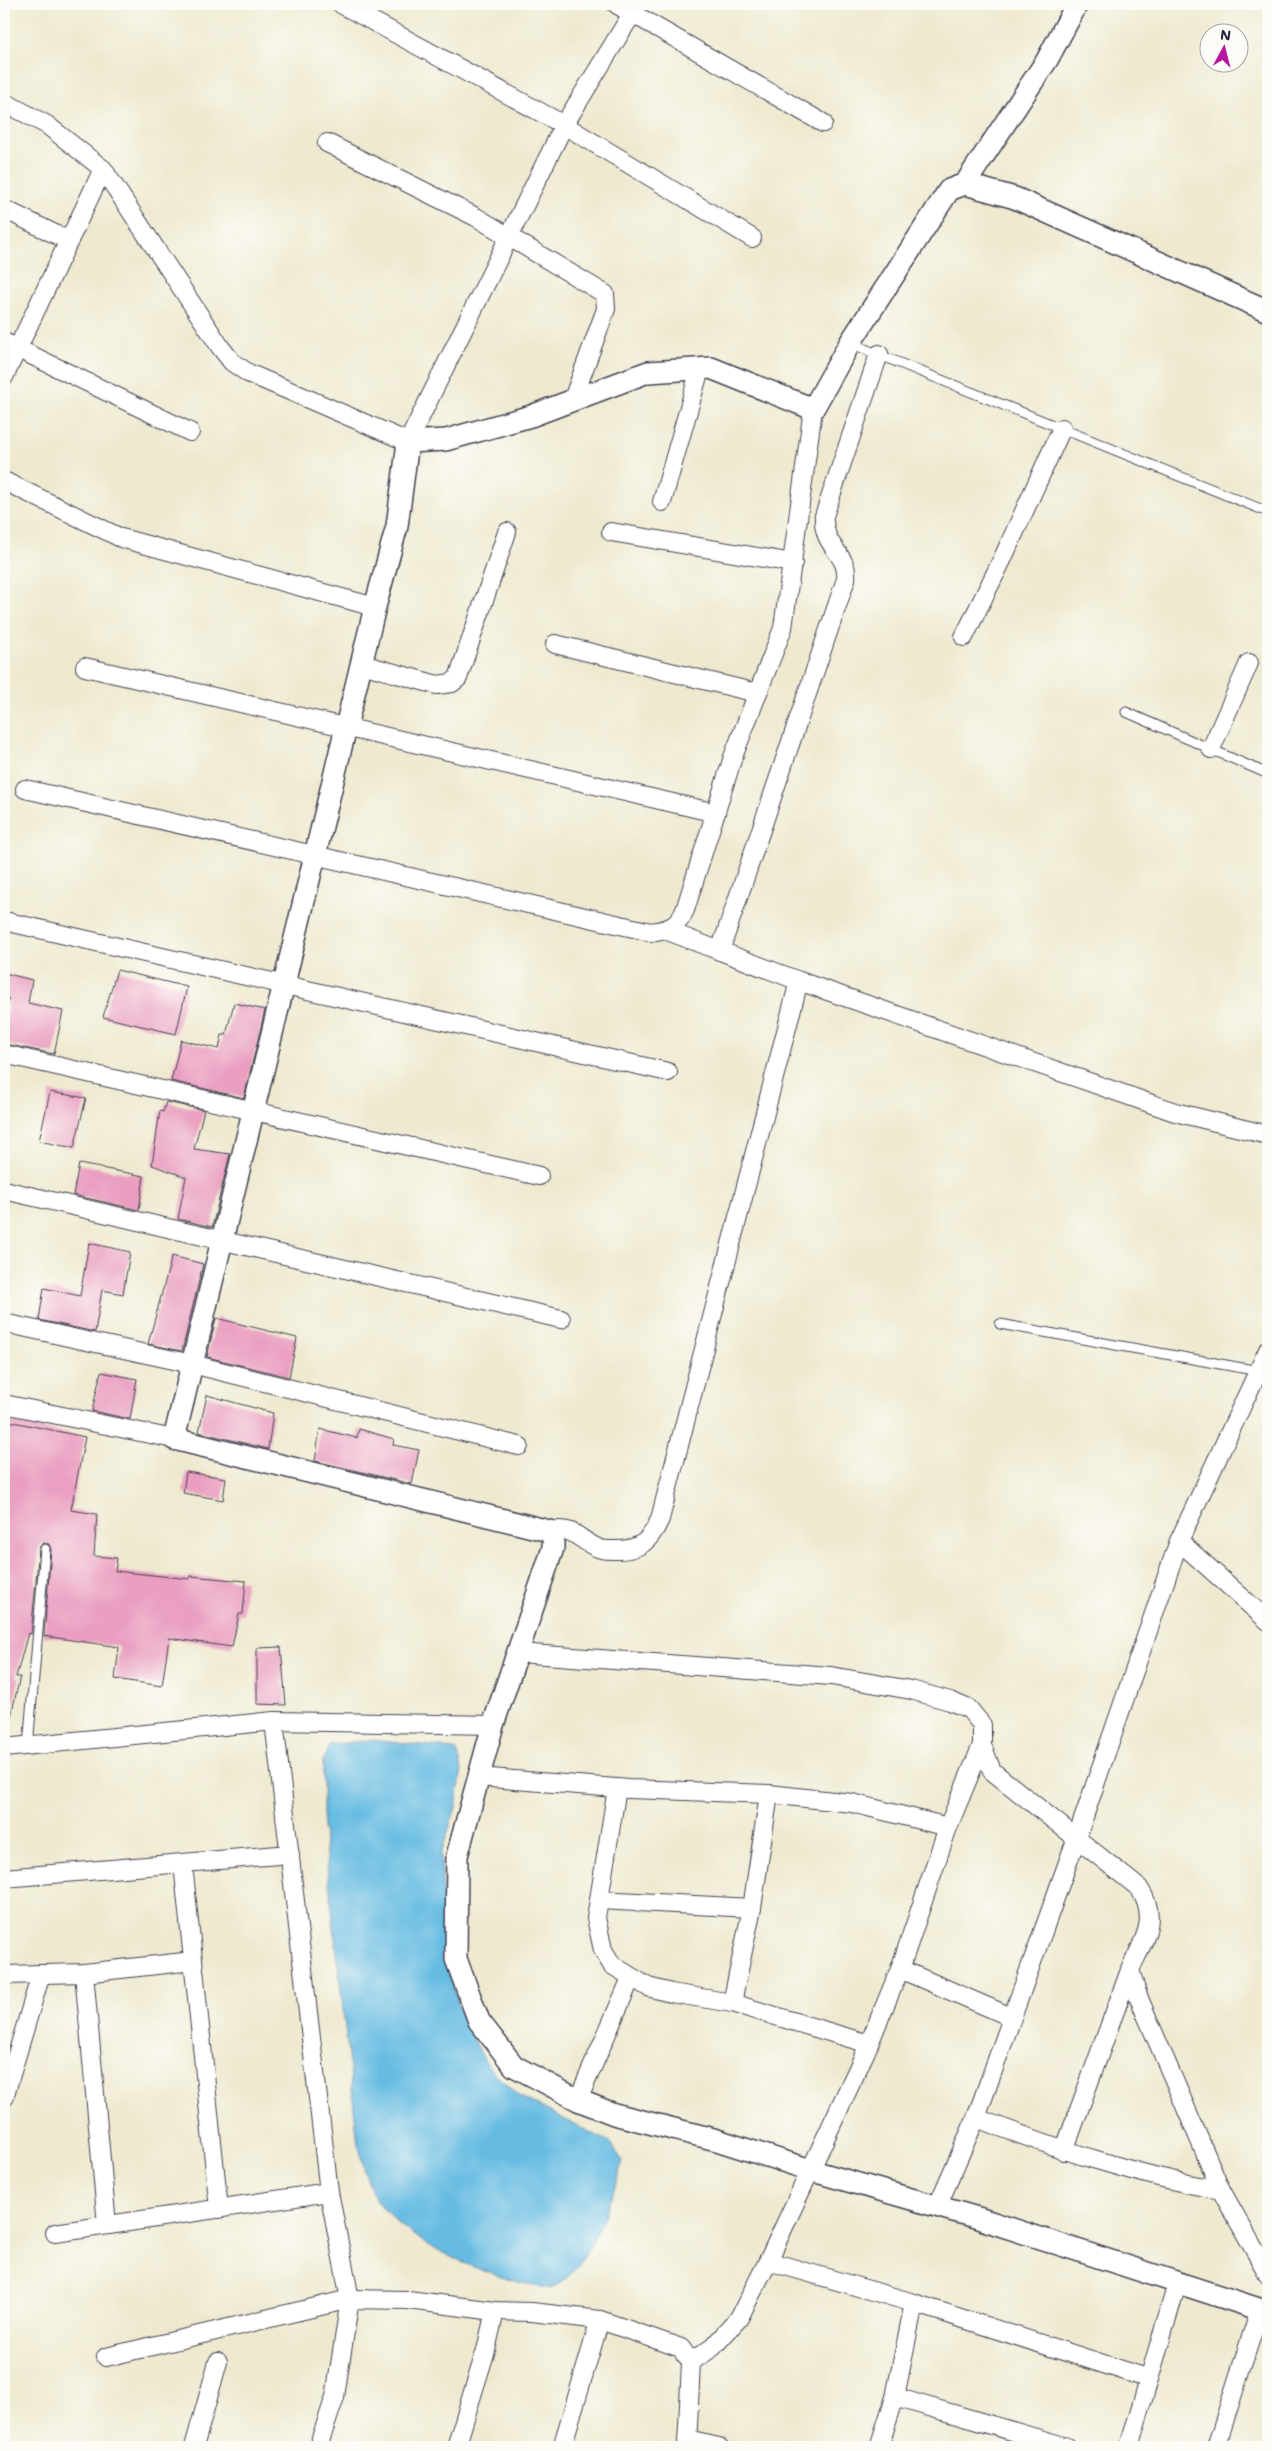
<svg xmlns="http://www.w3.org/2000/svg" width="1272" height="2451" font-family="Mali,sans-serif">
<style>
.water{fill:#65bbe2;stroke:#446e8e}
.building{fill:#ea9fc1}
.lines{fill:none;stroke-linecap:round;stroke-linejoin:round}
.service-casing{stroke:#414051;stroke-width:11}
.minor-casing{stroke:#414051;stroke-width:20}
.tertiary-casing{stroke:#414051;stroke-width:24}
.service{stroke:#fff;stroke-width:9}
.minor{stroke:#fff;stroke-width:18}
.tertiary{stroke:#fff;stroke-width:21}
</style>
<rect width="100%" height="100%" fill="#fdfcf7"/>
<filter id="ink" filterUnits="userSpaceOnUse"><feTurbulence type="fractalNoise" baseFrequency=".02" numOctaves="2"/><feDisplacementMap in="SourceGraphic" scale="10" xChannelSelector="R" yChannelSelector="G"/><feConvolveMatrix kernelMatrix="1 2 1 2 8 2 1 2 1" color-interpolation-filters="sRGB"/></filter>
<filter id="wash" filterUnits="userSpaceOnUse"><feTurbulence type="fractalNoise" baseFrequency=".0096" numOctaves="4" result="noise"/><feDisplacementMap in="SourceGraphic" scale="20" xChannelSelector="R" yChannelSelector="G"/><feGaussianBlur stdDeviation="1.12" result="paint"/><feColorMatrix in="noise" values="0 0 0 0 0 0 0 0 0 0 0 0 0 0 0 0 0 1.4 0 .05"/><feComposite in="paint" operator="in"/></filter>
<g filter="url(#wash)">
<rect width="100%" height="100%" fill="#eee9cf"/>
<path class="water" d="M369,1740L442,1747L457,1751L462,1770L456,1807L441,1854L447,1963L462,2017L487,2065L517,2095L609,2142L623,2161C612,2195 590,2270 555,2286C546,2290 531,2285 522,2283C473,2271 397,2238 372,2192C365,2178 363,2159 358,2144L323,1829V1761L329,1745Z"/>
<g id="blocks">
<g class="building">
<polygon points="117,970 187,987 176,1034 103,1017"/>
<polygon points="4,973 32,980 28,1003 63,1011 54,1054 4,1044 4,1026 9,999 4,997"/>
<polygon points="234,1003 265,1010 244,1098 171,1081 181,1040 219,1049 222,1035 226,1035"/>
<polygon points="50,1092 86,1098 74,1148 39,1141"/>
<polygon points="166,1102 204,1110 194,1149 230,1154 212,1227 178,1219 186,1177 152,1165 160,1111 163,1112"/>
<polygon points="79,1164 144,1176 139,1210 73,1195"/>
<polygon points="89,1243 130,1252 123,1294 102,1290 95,1332 39,1320 44,1288 80,1296"/>
<polygon points="172,1256 203,1264 182,1351 148,1344"/>
<polygon points="216,1318 297,1338 289,1377 207,1357"/>
<polygon points="101,1372 137,1379 130,1419 92,1411"/>
<polygon points="207,1395 273,1413 268,1449 199,1432"/>
<polygon points="4,1420 85,1437 71,1510 97,1514 94,1556 117,1558 115,1571 190,1579 190,1576 246,1581 243,1614 239,1614 232,1647 169,1638 162,1686 115,1679 119,1647 44,1636 51,1550 49,1544 43,1543 39,1548 31,1634 28,1633 16,1677 20,1677 10,1720 4,1720"/>
<polygon points="320,1429 357,1438 359,1429 394,1439 393,1445 419,1450 412,1484 315,1461"/>
<polygon points="186,1472 226,1478 223,1500 183,1493"/>
<polygon points="281,1647 286,1705 257,1704 257,1648"/>
</g>
</g>
</g>
<g filter="url(#ink)">
<use href="#blocks" fill-opacity="0" stroke="#414051" stroke-width="1"/>
<g class="lines">
<g class="service-casing">
<g id="service">
<polyline points="850,343 1268,512"/>
<polyline points="1126,712 1268,774"/>
<polyline points="1000,1324 1259,1371"/>
<polyline points="28,1746 45,1549"/>
</g>
</g>
<g class="minor-casing">
<g id="minor">
<polyline points="341,4 564,125 752,238"/>
<polyline points="616,4 823,123"/>
<polyline points="4,102 47,125 103,169 221,348 232,362 248,373 408,442 564,125 638,4"/>
<polyline points="327,143 476,217 605,294 606,309 573,399"/>
<polyline points="4,209 69,241"/>
<polyline points="4,342 190,432"/>
<polyline points="4,377 103,169"/>
<polyline points="4,481 121,538 375,607"/>
<polyline points="662,502 700,369"/>
<polyline points="611,532 793,563"/>
<polyline points="964,637 1002,560 1062,428"/>
<polyline points="555,644 757,693"/>
<polyline points="362,664 437,685 452,683 458,678 507,532"/>
<polyline points="85,667 716,813"/>
<polyline points="1211,749 1249,663"/>
<path d="M25,789L651,932C669,929 678,927 685,910L733,757L783,628L813,409"/>
<polyline points="4,921 668,1072"/>
<polyline points="665,930 799,981 1175,1112 1268,1135"/>
<path d="M720,951L846,579C849,553 822,548 824,516L879,354"/>
<polyline points="4,1054 539,1176"/>
<polyline points="4,1190 561,1319"/>
<polyline points="4,1323 192,1364 519,1446"/>
<polyline points="4,1404 174,1439"/>
<path d="M549,1531C575,1526 578,1540 598,1548C602,1550 609,1550 613,1550C639,1551 650,1542 660,1519L799,981"/>
<polyline points="1179,1541 1268,1621"/>
<path d="M518,1653L831,1676L911,1690L950,1701L969,1709L982,1725V1745L992,1771L1139,1888C1160,1919 1143,1941 1130,1970L1138,1996L1221,2190L1268,2274"/>
<polyline points="274,1721 329,2192 350,2299 335,2397 318,2447"/>
<polyline points="4,1748 274,1721 493,1725"/>
<polyline points="478,1777 629,1789 769,1794 852,1803 948,1827"/>
<polyline points="617,1788 596,1918 603,1950 612,1965 648,1987 671,1993 732,2003 869,2044"/>
<polyline points="183,1864 219,2209"/>
<polyline points="4,1878 290,1854"/>
<polyline points="599,1900 752,1908"/>
<polyline points="900,1969 1011,2017"/>
<polyline points="84,1973 107,2225"/>
<polyline points="4,1975 84,1973 193,1961"/>
<polyline points="732,2003 752,1908 769,1794"/>
<polyline points="4,2098 41,1974"/>
<polyline points="578,2100 631,1978"/>
<path d="M976,2118C1056,2148 1136,2176 1221,2190"/>
<polyline points="1064,2151 1130,1970"/>
<polyline points="937,2207 976,2118 1077,1837 1179,1541 1268,1350"/>
<polyline points="55,2233 329,2192"/>
<polyline points="768,2261 914,2303 1147,2378"/>
<polyline points="106,2357 350,2299 408,2300 495,2311 532,2312 600,2320 681,2348 691,2362 687,2447"/>
<polyline points="691,2362 713,2347 739,2318 768,2261 866,2051 900,1969 948,1827 982,1745"/>
<polyline points="895,2397 1067,2447"/>
<polyline points="687,2440 719,2447"/>
<polyline points="194,2447 218,2362"/>
<polyline points="456,2447 486,2350 495,2311"/>
<polyline points="562,2447 600,2320"/>
<polyline points="879,2447 895,2397 914,2303"/>
<polyline points="1129,2447 1177,2284"/>
<polyline points="1216,2447 1260,2309"/>
</g>
</g>
<g class="tertiary-casing">
<g id="tertiary">
<polyline points="965,184 1047,60 1077,4"/>
<polyline points="1268,311 1015,198 965,184 949,190 850,343 813,409 711,368 648,372 531,416 446,440 408,442 397,526 375,607 174,1439 549,1531 553,1537 553,1548 493,1725 457,1856 456,1959 479,2021 514,2066 578,2100 614,2114 717,2140 820,2173 978,2218 1268,2312"/>
</g>
</g>
<use href="#service" class="service"/>
<use href="#minor" class="minor"/>
<use href="#tertiary" class="tertiary"/>
</g>
</g>
<rect width="1272" height="2451" fill="none" stroke="#fdfcf7" stroke-width="20"/>
<g transform="translate(1224 48) rotate(7)"><circle r="24" fill="#fdfcf7" stroke="#a5a5ac"/>
<path d="M0-4L9 19L0 12L-9 19Z" fill="#b5179e"/>
<text y="-8" font-size="14" font-weight="bold" text-anchor="middle" fill="#22223b">N</text>
</g>
</svg>
